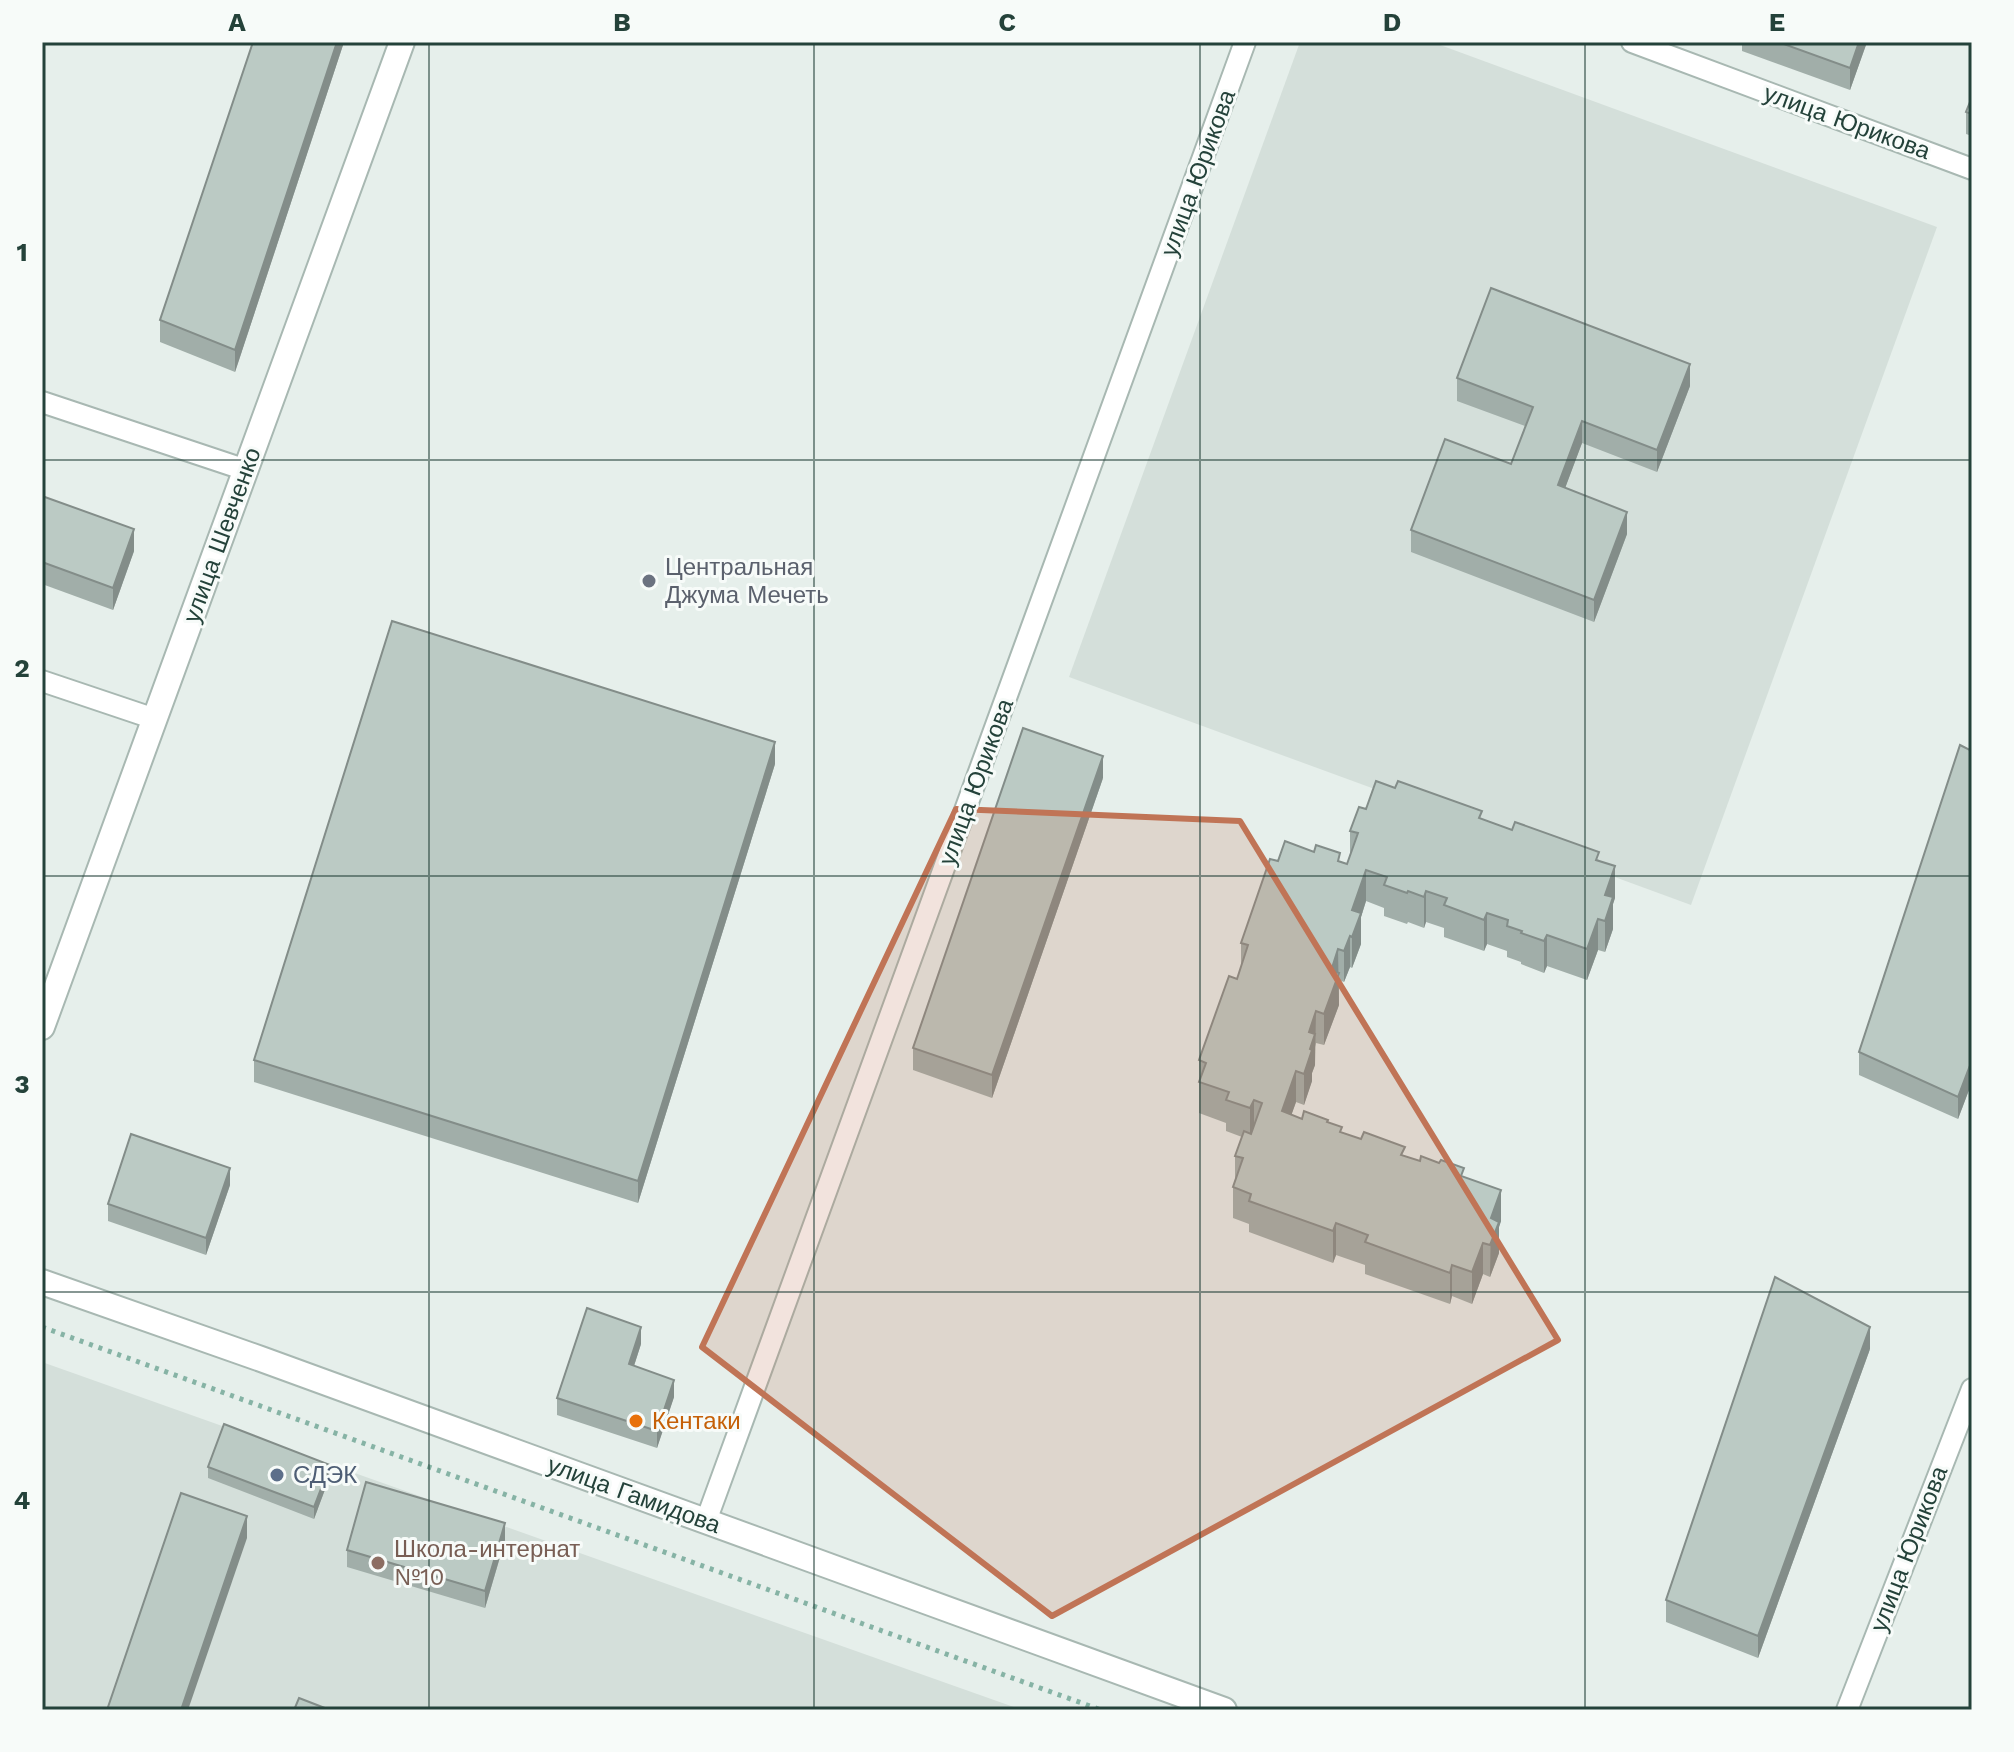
<svg xmlns="http://www.w3.org/2000/svg" width="2014" height="1752" font-family="'Work Sans',sans-serif">
<style>
.built{fill:#d4dfda}
.lines{fill:none;stroke-linecap:round;stroke-linejoin:round}
.service-casing{stroke:#a8b8b2;stroke-width:24}
.minor-casing{stroke:#a8b8b2;stroke-width:28}
.tertiary-casing{stroke:#a8b8b2;stroke-width:28}
.path{stroke:#86b3a5;stroke-width:5;stroke-dasharray:4 6;stroke-linecap:butt}
.service{stroke:#fff;stroke-width:20}
.minor{stroke:#fff;stroke-width:24}
.tertiary{stroke:#fff;stroke-width:24}
.wall{fill:#a1aea9}
.shaded-wall{fill:#838d89}
.building{fill:#bbcac4;stroke:#838d89;stroke-width:2}
.marked{fill:#c07456;fill-opacity:0.2;stroke:#c07456;stroke-width:6;stroke-linejoin:round}
.grid{fill:none;stroke:#24423a;stroke-width:2;stroke-opacity:0.55}
.worship-dot{fill:#6b7280;stroke:#f7fbf9;stroke-width:3}
.food-dot{fill:#e8710a;stroke:#f7fbf9;stroke-width:3}
.service-dot{fill:#5c6f8a;stroke:#f7fbf9;stroke-width:3}
.education-dot{fill:#8d6e63;stroke:#f7fbf9;stroke-width:3}
.labels{text-anchor:middle;dominant-baseline:central;stroke-width:6;stroke-linejoin:round;paint-order:stroke}
.street-label{font-size:24px;fill:#24423a;stroke:#f7fbf9}
.worship-label{font-size:24px;fill:#5b616d;stroke:#f7fbf9;text-anchor:start}
.food-label{font-size:24px;fill:#c56008;stroke:#f7fbf9;text-anchor:start}
.service-label{font-size:24px;fill:#4e5e75;stroke:#f7fbf9;text-anchor:start}
.education-label{font-size:24px;fill:#785e54;stroke:#f7fbf9;text-anchor:start}
.neatline{fill:none;stroke:#24423a;stroke-width:3}
.grid-label{font-size:26px;text-anchor:middle;font-weight:bold;fill:#24423a}
</style>
<rect width="100%" height="100%" fill="#e6efeb"/>
<g class="built">
<polygon points="1300,42 1432,42 1937,227 1691,905 1069,677"/>
<polygon points="42,1362 1022,1710 42,1710"/>
</g>
<g class="lines">
<g class="service-casing">
<g id="service">
<polyline points="1632,42 1972,169"/>
<polyline points="42,402 246,470"/>
<polyline points="42,681 155,719"/>
<polyline points="706,1521 1245,42"/>
<polyline points="1847,1710 1972,1389"/>
</g>
</g>
<g class="minor-casing">
<polyline id="minor" points="42,1027 402,42"/>
</g>
<g class="tertiary-casing">
<polyline id="tertiary" points="42,1282 261,1359 1224,1710"/>
</g>
<polyline class="path" points="42,1327 1101,1710"/>
<use href="#service" class="service"/>
<use href="#minor" class="minor"/>
<use href="#tertiary" class="tertiary"/>
</g>
<g class="wall">
<polygon points="253,42 344,42 235,372 160,342 160,320"/>
<polygon points="1742,42 1867,42 1850,90 1742,51"/>
<polygon points="1972,97 1972,136 1966,134 1966,112"/>
<polygon points="1457,378 1690,386 1657,472 1582,443 1565,488 1627,534 1594,622 1411,552 1411,530 1511,464 1525,426 1457,401"/>
<polygon points="42,496 134,551 113,610 42,584"/>
<polygon points="1972,751 1972,1082 1958,1119 1859,1075 1859,1052"/>
<polygon points="775,764 638,1203 254,1082 254,1060"/>
<polygon points="1103,778 992,1098 913,1070 913,1048"/>
<polygon points="1366,809 1482,819 1599,860 1615,898 1613,904 1613,929 1605,952 1598,950 1587,980 1547,966 1544,973 1521,964 1521,962 1507,957 1507,951 1487,944 1484,951 1444,937 1444,928 1426,922 1424,928 1408,922 1407,924 1384,916 1384,908 1366,901 1361,917 1361,944 1352,968 1350,967 1344,982 1339,980 1339,1005 1324,1045 1316,1043 1315,1047 1315,1065 1312,1073 1312,1081 1304,1105 1296,1102 1291,1115 1302,1119 1328,1122 1342,1133 1464,1177 1501,1221 1499,1227 1499,1253 1490,1277 1483,1274 1472,1304 1452,1296 1450,1304 1365,1274 1365,1265 1336,1255 1333,1263 1249,1232 1249,1224 1233,1218 1233,1187 1235,1180 1235,1156 1242,1137 1226,1131 1226,1123 1199,1113 1199,1060 1237,979 1241,968 1241,943 1278,861 1314,852 1347,864 1350,854 1350,831"/>
<polygon points="230,1185 206,1255 108,1221 108,1204"/>
<polygon points="641,1344 634,1366 674,1397 657,1448 557,1415 557,1398"/>
<polygon points="1870,1349 1758,1658 1666,1622 1666,1600"/>
<polygon points="208,1467 330,1476 314,1519 208,1478"/>
<polygon points="505,1540 485,1608 347,1567 347,1550"/>
</g>
<g class="shaded-wall">
<polygon points="337,42 344,42 235,372 235,350"/>
<polygon points="1859,42 1867,42 1850,90 1850,68"/>
<polygon points="1690,364 1690,386 1657,472 1657,450"/>
<polygon points="1582,421 1582,443 1558,507 1558,485"/>
<polygon points="1627,512 1627,534 1594,622 1594,600"/>
<polygon points="134,529 134,551 113,610 113,588"/>
<polygon points="775,742 775,764 638,1203 638,1181"/>
<polygon points="1103,756 1103,778 992,1098 992,1075"/>
<polygon points="1615,866 1615,898 1613,904 1613,929 1605,952 1605,895"/>
<polygon points="1366,870 1366,901 1361,917 1361,944 1352,968 1352,910"/>
<polygon points="1426,891 1426,922 1424,928 1424,897"/>
<polygon points="1487,913 1487,944 1484,951 1484,920"/>
<polygon points="1598,919 1598,950 1587,980 1587,949"/>
<polygon points="1547,935 1547,966 1544,973 1544,941"/>
<polygon points="1350,936 1350,967 1344,982 1344,951"/>
<polygon points="1338,949 1339,1005 1324,1045 1324,1014 1331,971"/>
<polygon points="1316,1011 1315,1065 1312,1073 1312,1081 1304,1105 1304,1074 1309,1032"/>
<polygon points="1972,1060 1972,1082 1958,1119 1958,1097"/>
<polygon points="1296,1071 1296,1102 1282,1142 1282,1111"/>
<polygon points="1254,1100 1254,1131 1250,1140 1250,1108"/>
<polygon points="230,1168 230,1185 206,1255 206,1238"/>
<polygon points="1501,1190 1501,1221 1499,1227 1499,1253 1490,1277 1491,1218"/>
<polygon points="1336,1223 1336,1255 1333,1263 1333,1231"/>
<polygon points="1483,1243 1483,1274 1472,1304 1472,1272"/>
<polygon points="1452,1265 1452,1296 1450,1304 1450,1273"/>
<polygon points="641,1327 641,1344 629,1381 629,1364"/>
<polygon points="1870,1327 1870,1349 1758,1658 1758,1636"/>
<polygon points="674,1380 674,1397 657,1448 657,1431"/>
<polygon points="330,1465 330,1476 314,1519 314,1507"/>
<polygon points="247,1516 247,1538 188,1710 181,1710"/>
<polygon points="505,1523 505,1540 485,1608 485,1591"/>
</g>
<g class="building">
<polygon points="253,42 337,42 235,350 160,320"/>
<polygon points="1778,42 1859,42 1850,68"/>
<polygon points="1972,97 1972,114 1966,112"/>
<polygon points="1491,288 1690,364 1657,450 1582,421 1558,485 1627,512 1594,600 1411,530 1445,439 1511,464 1533,407 1457,378"/>
<polygon points="42,496 134,529 113,588 42,562"/>
<polygon points="392,621 775,742 638,1181 254,1060"/>
<polygon points="1023,728 1103,756 992,1075 913,1048"/>
<polygon points="1960,745 1972,751 1972,1060 1958,1097 1859,1052"/>
<polygon points="1376,781 1395,788 1398,781 1482,811 1479,818 1512,830 1515,822 1599,852 1596,860 1615,866 1605,895 1613,897 1605,921 1598,919 1587,949 1547,935 1544,941 1521,933 1522,931 1507,926 1508,920 1487,913 1484,920 1444,905 1447,898 1426,891 1424,897 1408,891 1407,893 1384,885 1387,877 1366,870 1352,910 1361,913 1352,937 1350,936 1344,951 1338,949 1331,971 1339,973 1324,1014 1316,1011 1309,1032 1315,1034 1310,1049 1312,1050 1304,1074 1296,1071 1282,1111 1302,1119 1304,1111 1328,1120 1327,1122 1342,1127 1340,1132 1361,1139 1364,1132 1405,1147 1401,1155 1420,1161 1421,1156 1439,1163 1441,1160 1464,1168 1461,1176 1501,1190 1491,1218 1499,1222 1490,1245 1483,1243 1472,1272 1452,1265 1450,1273 1365,1242 1368,1235 1336,1223 1333,1231 1249,1201 1251,1194 1233,1187 1243,1158 1235,1156 1244,1131 1251,1134 1262,1103 1254,1100 1250,1108 1226,1100 1229,1092 1199,1082 1206,1063 1199,1060 1229,976 1237,979 1248,945 1241,943 1270,859 1278,861 1285,841 1314,852 1316,845 1340,853 1338,861 1347,864 1358,833 1350,831 1359,807 1366,809"/>
<polygon points="131,1134 230,1168 206,1238 108,1204"/>
<polygon points="1775,1277 1870,1327 1758,1636 1666,1600"/>
<polygon points="587,1308 641,1327 629,1364 674,1380 657,1431 557,1398"/>
<polygon points="224,1424 330,1465 314,1507 208,1467"/>
<polygon points="366,1482 505,1523 485,1591 347,1550"/>
<polygon points="181,1493 247,1516 181,1710 107,1710"/>
<polygon points="299,1698 330,1710 294,1710"/>
</g>
<path class="marked" d="M956,809L1240,821L1558,1340L1052,1616L702,1347Z"/>
<path class="grid" d="M429,42V1710M814,42V1710M1200,42V1710M1585,42V1710M42,460H1972M42,876H1972M42,1292H1972"/>
<circle class="worship-dot" cx="649" cy="581" r="8"/>
<circle class="food-dot" cx="636" cy="1421" r="8"/>
<circle class="service-dot" cx="277" cy="1475" r="8"/>
<circle class="education-dot" cx="378" cy="1563" r="8"/>
<g class="labels">
<g class="street-label">
<text transform="translate(1847 122) rotate(20)">улица Юрикова</text>
<text transform="translate(1198 173) rotate(-70)">улица Юрикова</text>
<text transform="translate(222 535) rotate(-70)">улица Шевченко</text>
<text transform="translate(976 782) rotate(-70)">улица Юрикова</text>
<text transform="translate(634 1495) rotate(20)">улица Гамидова</text>
<text transform="translate(1909 1549) rotate(-69)">улица Юрикова</text>
</g>
<g class="worship-label">
<text x="665" y="567">Центральная<tspan x="665" dy="28">Джума Мечеть</tspan></text>
</g>
<g class="food-label">
<text x="652" y="1421">Кентаки</text>
</g>
<g class="service-label">
<text x="293" y="1475">СДЭК</text>
</g>
<g class="education-label">
<text x="394" y="1549">Школа-интернат<tspan x="394" dy="28">№10</tspan></text>
</g>
</g>
<rect width="2014" height="1752" fill="none" stroke="#f7fbf9" stroke-width="88"/>
<rect x="44" y="44" width="1926" height="1664" class="neatline"/>
<g class="grid-label">
<text x="237" y="31">A</text>
<text x="622" y="31">B</text>
<text x="1007" y="31">C</text>
<text x="1392" y="31">D</text>
<text x="1777" y="31">E</text>
<text x="22" y="261">1</text>
<text x="22" y="677">2</text>
<text x="22" y="1093">3</text>
<text x="22" y="1509">4</text>
</g>
</svg>
